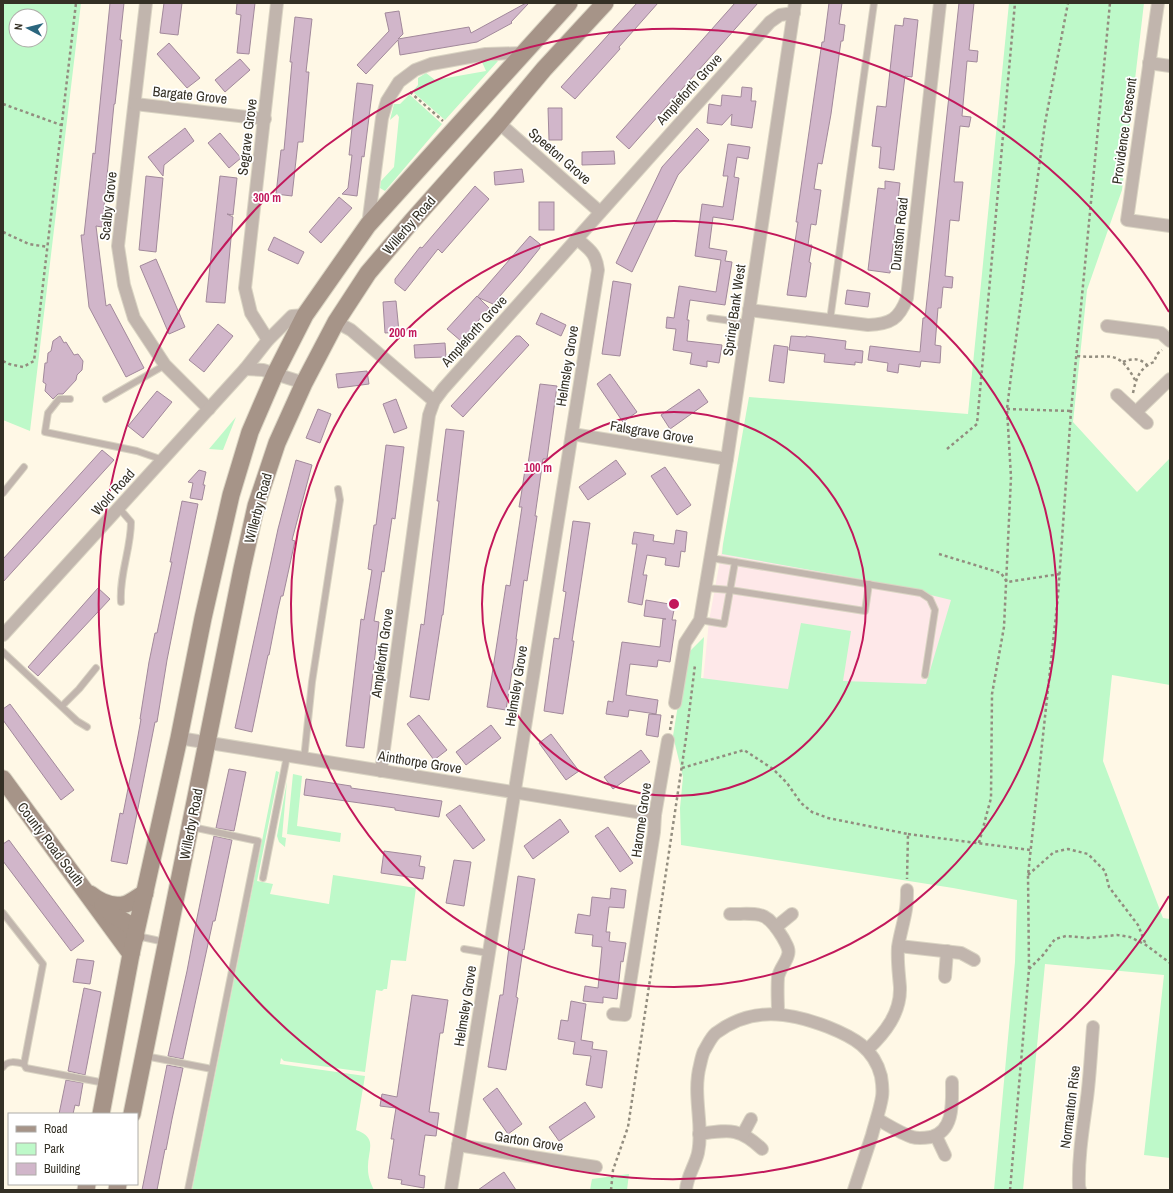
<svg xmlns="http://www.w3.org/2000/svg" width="1173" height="1193" font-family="'Archivo Narrow',sans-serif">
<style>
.industrial{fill:#fee8e9}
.green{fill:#bef9c9;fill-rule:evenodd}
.building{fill:#d1b6ca;stroke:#a2899b}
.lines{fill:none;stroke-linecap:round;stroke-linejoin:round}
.lane-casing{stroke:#dad4c3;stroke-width:8}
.street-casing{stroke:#dad4c3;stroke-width:14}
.secondary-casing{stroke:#dad4c3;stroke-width:19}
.path{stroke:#938d7f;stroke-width:2.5;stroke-dasharray:3 3;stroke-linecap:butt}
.lane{stroke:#c1b5ad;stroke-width:6}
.street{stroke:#c1b5ad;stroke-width:12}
.secondary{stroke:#a69488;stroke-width:17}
.ring{fill:none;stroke:#c2185b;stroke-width:2}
.labels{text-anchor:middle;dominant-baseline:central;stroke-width:3.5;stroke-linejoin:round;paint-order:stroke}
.street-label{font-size:14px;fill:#343025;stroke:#fff}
.centre{fill:#c2185b;stroke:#fff;stroke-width:2}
.ring-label{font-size:12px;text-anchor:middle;font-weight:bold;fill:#c2185b;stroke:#fff;stroke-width:3.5;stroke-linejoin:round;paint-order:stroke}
</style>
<rect width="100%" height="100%" fill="#fff8e6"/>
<polygon class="industrial" points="723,544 976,575 964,738 702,691 709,621"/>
<g class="green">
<path d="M3,3H81L30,431L3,420ZM16,16H40V40H16Z"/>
<polygon points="1009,3 1144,3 1122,190 1087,290 1073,422 1137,492 1170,458 1170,685 1112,675 1103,761 1163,918 1170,919 1170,1158 1144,1155 1164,975 1045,964 1023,1190 994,1190 1015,962 1017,900 953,888 681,845 680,808 683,777 673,736 682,680 690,651 704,637 701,678 788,689 801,623 851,631 843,681 926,684 951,600 882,583 722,554 723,544 749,397 968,414"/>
<polygon points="493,58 498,61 445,120 414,93 413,91 418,85 418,78 426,73 435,80 486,71 482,62"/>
<polygon points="409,95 410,95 442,124 385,191 380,188 381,181 394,167 399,117 397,114 390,120 394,104 400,104"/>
<polygon points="236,417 223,450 209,449"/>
<path d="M276,771L279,772L257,881L273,884L270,894L329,904L333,875L416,888L406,961L391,960L387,989H384L382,991L376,990L365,1072L284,1061L281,1058L280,1064L365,1076L356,1130C379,1138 367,1151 368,1169C368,1177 371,1184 374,1190H192Z"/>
<polygon points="293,774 302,776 297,826 341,833 340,842 287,834"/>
<polygon points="287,781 282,837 286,838 285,847 279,842 277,836"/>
<polygon points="629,1174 627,1190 590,1190 592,1179"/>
</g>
<g class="building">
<polygon points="110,3 124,3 120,40 122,40 115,104 114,104 102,227 96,226 106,306 110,304 144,368 126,377 89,307 81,235 84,235 93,153 95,154"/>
<polygon points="164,3 182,3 178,35 160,33"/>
<polygon points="237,3 255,3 249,54 237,53 241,15 236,14"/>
<polygon points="526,3 528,4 511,22 512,23 477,42 400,55 398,40 366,74 357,65 389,31 385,13 399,11 403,34 398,39 469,27 471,33"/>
<polygon points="637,3 658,3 619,47 620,49 575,99 561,87"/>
<polygon points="735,3 758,3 629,149 616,137"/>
<polygon points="829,3 842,3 839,24 845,25 843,41 841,41 831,114 822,164 818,163 814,189 821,190 816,225 811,224 808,245 812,245 809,262 811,263 806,297 787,295 798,222 796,222 822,42 824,42"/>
<polygon points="959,3 974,3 969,50 978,51 977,62 967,61 962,116 971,117 969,127 960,126 954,182 963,182 959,221 950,220 945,276 953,277 952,288 943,287 941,308 938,308 935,345 941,346 940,363 921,361 920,367 899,364 898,373 887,371 888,363 868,360 870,346 920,352 923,318 925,318"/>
<polygon points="295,17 312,19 306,72 309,72 303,142 298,142 292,196 276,194 281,150 284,150 292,62 290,62"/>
<polygon points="904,18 918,20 912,77 905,76 894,170 879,168 881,147 872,146 877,106 886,107 895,25 903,26"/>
<polygon points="169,43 200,78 187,88 157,54"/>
<polygon points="240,59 250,70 225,92 215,80"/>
<polygon points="357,83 373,85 364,157 362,156 357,196 342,194 348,188 352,155 349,155"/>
<polygon points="742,87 752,88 751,101 756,101 752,128 731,125 732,114 722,125 707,123 709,104 721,106 722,95 741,97"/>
<polygon points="548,108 562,108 562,140 549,140"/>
<polygon points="185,128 194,141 164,165 163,176 148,157"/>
<polygon points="697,128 709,140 678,175 632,272 616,263 662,167"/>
<polygon points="220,133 241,158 229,168 208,143"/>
<polygon points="728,144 750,147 748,159 737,157 734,177 739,178 733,220 713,217 709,248 727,251 725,261 732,262 725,305 690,300 687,320 689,320 687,341 722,345 719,363 707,361 707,367 690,364 692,353 673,350 676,329 666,328 667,317 674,318 679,286 716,292 721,260 695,256 702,204 723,207 728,176 723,176"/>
<polygon points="614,151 615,164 582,165 582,152"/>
<polygon points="522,169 524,182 495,185 494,172"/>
<polygon points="146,176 163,178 156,252 139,250"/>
<polygon points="220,176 237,178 233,215 227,214 233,217 225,303 206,302"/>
<polygon points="885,181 900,183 890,273 868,270 878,188 885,189"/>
<polygon points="475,186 489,199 442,253 438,249 405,291 395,283 395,279 420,247 422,248"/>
<polygon points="339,197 352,208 321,243 309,232"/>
<rect x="539" y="202" width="15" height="28"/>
<polygon points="530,236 540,244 540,248 520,273 493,304 477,297"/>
<polygon points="274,237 304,252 298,264 268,250"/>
<polygon points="156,259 185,327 169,334 140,266"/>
<polygon points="613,281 631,284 620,356 602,354"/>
<polygon points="847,290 870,293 868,307 845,304"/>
<polygon points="477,296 489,308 461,341 447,329"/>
<polygon points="396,301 399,332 385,333 383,302"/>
<polygon points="541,313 566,325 561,336 536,324"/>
<polygon points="218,324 233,336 204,372 189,360"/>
<polygon points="60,336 64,343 66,342 74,355 78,354 83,361 82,370 77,375 76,380 63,394 58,394 53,399 45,391 46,384 43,382 45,363 47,363 48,353 51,351 53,341"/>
<polygon points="516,336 520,336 529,345 463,417 451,406"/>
<polygon points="791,336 806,337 806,336 846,341 845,349 863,351 862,363 855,362 855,365 824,362 825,354 789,350"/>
<polygon points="445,343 446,357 415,358 414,345"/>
<polygon points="774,345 788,347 784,383 769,381"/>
<polygon points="367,371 369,384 338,388 336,374"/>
<polygon points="610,374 637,412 623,422 597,384"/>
<polygon points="540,384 557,386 547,459 543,459 539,488 535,516 537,516 527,581 524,580 516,639 517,639 506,710 487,707 506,585 510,586 522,507 519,507 521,496 526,463 528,464"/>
<polygon points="699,389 708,402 670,429 661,415"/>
<polygon points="157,391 172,402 143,438 128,426"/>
<polygon points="396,399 407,428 394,433 383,404"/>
<polygon points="318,409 331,414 320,443 306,438"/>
<polygon points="446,429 464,431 443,615 442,615 429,700 410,697 421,624 424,625 439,501 437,501"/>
<polygon points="386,445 404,447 395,519 392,518 384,572 382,571 374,621 379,622 364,748 346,746 361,619 364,620 372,570 368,569 374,525 376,525"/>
<polygon points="102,450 114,460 3,582 3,559"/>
<polygon points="296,460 312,465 292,540 295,541 283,596 281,596 278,609 269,655 268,655 252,732 235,728 278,529"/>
<polygon points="616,460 626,474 588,500 579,487"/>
<polygon points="665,467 691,505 677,515 651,476"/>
<polygon points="199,470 206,472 203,485 205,485 202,500 190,498 193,483 188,482"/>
<polygon points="182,501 198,504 167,660 157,722 155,722 127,864 111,861 120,813 123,814 134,758 141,719 140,719 149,662 155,633 157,633 172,562 170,562"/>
<polygon points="573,521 590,523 572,641 574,641 563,714 544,711 554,638 559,639 566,592 563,591"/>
<polygon points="676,530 687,532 685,552 681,551 679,567 665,565 666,558 647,555 643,575 647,575 642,605 628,602 637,544 632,544 634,532 654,535 653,541 674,544"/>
<polygon points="98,588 110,599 38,676 28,667"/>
<polygon points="646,600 675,605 672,620 676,620 670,662 658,660 657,667 630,664 626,695 658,700 656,714 629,710 628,717 606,714 608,701 613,702 622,642 660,647 663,619 666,619 644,616"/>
<polygon points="10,704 74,790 61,800 3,720 3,709"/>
<polygon points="649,714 661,715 658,737 646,735"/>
<polygon points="419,715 447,750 434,760 407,724"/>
<polygon points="491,725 501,738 466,765 456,752"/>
<polygon points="551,734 579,771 566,780 539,743"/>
<polygon points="641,750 650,762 613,789 604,777"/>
<polygon points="229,769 246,772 234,831 216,828"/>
<polygon points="306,779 351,786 351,788 442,801 439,817 395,810 395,808 304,795"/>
<polygon points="460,805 485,840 473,849 446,815"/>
<polygon points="560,819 569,832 533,859 524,846"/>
<polygon points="608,827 633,863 620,872 595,836"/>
<polygon points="214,836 232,840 215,921 213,921 183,1059 168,1056 187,971 197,918"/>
<polygon points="9,840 84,941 71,951 3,861 3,844"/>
<polygon points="384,851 421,856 419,866 425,867 423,879 381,873"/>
<polygon points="454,860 471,862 464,906 446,903"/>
<polygon points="518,876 535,879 524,950 523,949 516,997 518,998 506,1070 488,1067 500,995 503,995 509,947 508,947"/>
<polygon points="611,888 626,890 624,908 609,907 606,932 610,932 609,941 626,943 623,962 621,961 617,999 603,997 603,1003 583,1001 585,986 598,988 602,947 592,946 593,935 575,933 578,914 590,916 592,897 610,899"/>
<polygon points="77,959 94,961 90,984 73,982"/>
<polygon points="84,988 101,992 85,1075 68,1071"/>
<polygon points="412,995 448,1000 443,1033 440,1033 429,1112 439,1113 436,1136 425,1135 419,1175 425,1176 424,1188 401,1184 402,1180 388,1178 394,1139 391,1139 396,1108 380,1106 382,1094 397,1097"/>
<polygon points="571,1001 586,1004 581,1040 593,1042 592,1049 607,1051 602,1088 586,1085 591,1056 573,1054 575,1042 558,1039 561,1020 568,1021"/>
<polygon points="167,1065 183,1068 172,1119 166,1150 165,1149 157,1190 142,1190"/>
<polygon points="66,1080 83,1083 79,1106 75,1105 73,1114 59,1114"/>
<polygon points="497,1088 522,1124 508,1134 483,1099"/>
<polygon points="585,1102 595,1117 559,1141 549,1127"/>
<polygon points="504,1172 516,1190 478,1190 495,1178"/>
</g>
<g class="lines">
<g class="lane-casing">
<g id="lane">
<polyline points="710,318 747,323"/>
<polyline points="830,320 874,3"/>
<polyline points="70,399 59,399 48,413 45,432 137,451 163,460"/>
<polyline points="106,399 165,365"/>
<polyline points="3,493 24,467"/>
<path d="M119,508L131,522C131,549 119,575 121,602"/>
<polyline points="711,558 921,593 930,599 935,610 925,675"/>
<polyline points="706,588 730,590 865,611 869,584"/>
<polyline points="700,620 724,624 735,562"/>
<polyline points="3,652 77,721 87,727"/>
<polyline points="62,706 79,689 96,668"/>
<polyline points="304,759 312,682 340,500 338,489"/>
<polyline points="263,878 287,756"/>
<polyline points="3,913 43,964 24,1064"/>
<polyline points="137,936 165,942"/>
<polyline points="464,949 488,953"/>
<polyline points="145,1056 212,1069"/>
<path d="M3,1067C8,1060 16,1062 24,1064L26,1068L105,1083"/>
<polyline points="188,1190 258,841 192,827"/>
</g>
</g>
<g class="street-casing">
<g id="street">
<polyline points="146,3 118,246 124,285 134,318 165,365 209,409"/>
<polyline points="1158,3 1127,220 1170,226"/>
<polyline points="1149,63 1170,66"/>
<polyline points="135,104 265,119"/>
<polyline points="499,123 600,212"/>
<polyline points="368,225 382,118 387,101 399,82 415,70 431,64 486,54 524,53"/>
<path d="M749,310L868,325C891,324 899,319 907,298L940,3"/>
<polyline points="336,322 351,330 434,401"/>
<polyline points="1107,326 1161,333 1170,341"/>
<polyline points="268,340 251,313 245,288 277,3"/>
<polyline points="245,369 263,370 304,383"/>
<polyline points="1117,395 1147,423"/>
<polyline points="1136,412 1170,379"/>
<polyline points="572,434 727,459"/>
<polyline points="3,635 245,369 268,340 292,316 305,315"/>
<polyline points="675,703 685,643 700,620 727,459 795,3"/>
<polyline points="179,738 655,815"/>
<polyline points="381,771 429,415 434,401 443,389 770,22 780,15 794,13"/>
<path d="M730,914C761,914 766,910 783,938C786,944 790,949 788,955C786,963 780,968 778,977C777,989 778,1002 778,1014"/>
<polyline points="776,927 792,914"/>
<polyline points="899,946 961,953 974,960"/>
<polyline points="945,977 947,951"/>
<polyline points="613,1014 625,1015 654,832 655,815 668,740"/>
<path d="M867,1050C885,1033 901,1013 900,987C899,974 897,961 898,947C900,934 904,922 906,909C907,903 907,896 907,890"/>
<path d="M877,1119C888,1125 900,1133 912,1137C918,1139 925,1138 931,1137C955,1131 952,1101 952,1082"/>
<path d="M699,1134C729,1130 739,1127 762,1149"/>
<polyline points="743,1134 751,1119"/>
<polyline points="936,1136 945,1155"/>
<polyline points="458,1145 596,1167"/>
<path d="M451,1190L598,270C596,253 590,250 577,239"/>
<path d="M686,1190C687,1176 695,1166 698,1153C704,1125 692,1095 700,1065C701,1061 702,1055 704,1051C707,1046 711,1037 716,1033C752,1006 789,1012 828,1027C853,1037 874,1048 881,1076C882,1082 883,1091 882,1097C880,1110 875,1123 872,1135C866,1153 860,1172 854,1190"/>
<path d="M1080,1190L1079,1187C1078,1157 1083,1128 1087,1098C1090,1075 1091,1051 1093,1027"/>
</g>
</g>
<g class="secondary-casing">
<g id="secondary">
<polyline points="3,779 131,954"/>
<path d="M90,894C100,902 113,908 126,904C132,902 139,896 145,893"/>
<polyline points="103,905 113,915 129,924 136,936"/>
<polyline points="101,1114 131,954 179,738 203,618 231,495 250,432 275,374 305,315 368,225 569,3"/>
<polyline points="132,1114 242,569 256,506 277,443 304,383 336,322 368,273 412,221 499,123 544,69 605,3"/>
<polyline points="86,1190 87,1184"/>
<polyline points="117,1190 118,1184"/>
</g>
</g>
<g class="path">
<polyline points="410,92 443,121"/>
<polyline points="3,104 61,125"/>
<polyline points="3,232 29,244 48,247"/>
<path d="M1077,356C1108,360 1117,346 1135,380"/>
<polyline points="3,361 9,364 23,367 34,361 76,3"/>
<path d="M1123,362C1132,358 1140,358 1147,365"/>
<path d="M1133,393C1136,379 1139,368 1154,362L1157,354L1162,350"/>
<polyline points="1007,409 1071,411"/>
<polyline points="947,449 977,424 1015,3"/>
<polyline points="939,554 1001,573 1007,582 1060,574"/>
<polyline points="670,730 673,713"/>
<polyline points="682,768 744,750 773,769 787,783 801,803 812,812 828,818 908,834 907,879"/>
<polyline points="908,834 1030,850"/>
<polyline points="979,843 991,798 992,694 1004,627 1011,477 1007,409 1011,376 1045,123 1068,3"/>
<polyline points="1028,875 1054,852 1068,849 1088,854 1105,871 1109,887 1138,925 1146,945"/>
<polyline points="1029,969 1043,955 1055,939 1066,936 1088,938 1117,935 1130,937 1146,945 1170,963"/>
<polyline points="611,1190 613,1170 628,1127 686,738 695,665"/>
<polyline points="1010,1190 1029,969 1028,875 1058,596 1071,411 1110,3"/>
</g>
<use href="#lane" class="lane"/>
<use href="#street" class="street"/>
<use href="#secondary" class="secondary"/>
</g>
<g class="ring">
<circle cx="674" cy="604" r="192"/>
<circle cx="674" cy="604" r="383"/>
<path d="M1169 896A575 575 0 1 1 1169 312"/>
</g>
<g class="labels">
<g class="street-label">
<text transform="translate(689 89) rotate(-48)">Ampleforth Grove</text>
<text transform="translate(190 95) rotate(6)">Bargate Grove</text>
<text transform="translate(1124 131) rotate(-82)">Providence Crescent</text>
<text transform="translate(247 137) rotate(-83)">Segrave Grove</text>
<text transform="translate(560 156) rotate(41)">Speeton Grove</text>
<text transform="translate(108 206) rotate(-84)">Scalby Grove</text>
<text transform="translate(409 225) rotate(-49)">Willerby Road</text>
<text transform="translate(899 234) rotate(-84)">Dunston Road</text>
<text transform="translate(734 310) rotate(-82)">Spring Bank West</text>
<text transform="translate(474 331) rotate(-48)">Ampleforth Grove</text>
<text transform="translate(567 366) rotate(-81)">Helmsley Grove</text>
<text transform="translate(652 432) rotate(9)">Falsgrave Grove</text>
<text transform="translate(113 492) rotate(-48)">Wold Road</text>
<text transform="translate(258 508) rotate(-75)">Willerby Road</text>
<text transform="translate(382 653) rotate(-82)">Ampleforth Grove</text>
<text transform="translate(516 686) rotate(-81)">Helmsley Grove</text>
<text transform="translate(420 762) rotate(9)">Ainthorpe Grove</text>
<text transform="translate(641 820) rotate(-82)">Harome Grove</text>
<text transform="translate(191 824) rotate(-79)">Willerby Road</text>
<text transform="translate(51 844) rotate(53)">County Road South</text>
<text transform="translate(465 1006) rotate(-81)">Helmsley Grove</text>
<text transform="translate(1070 1107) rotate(-83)">Normanton Rise</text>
<text transform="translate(529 1141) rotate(9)">Garton Grove</text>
</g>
</g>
<circle cx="674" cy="604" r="6" class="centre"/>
<g class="ring-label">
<text x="267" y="202">300 m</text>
<text x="403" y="337">200 m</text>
<text x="538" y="472">100 m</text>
</g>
<rect width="1173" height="1193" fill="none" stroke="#343025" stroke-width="8"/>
<rect x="8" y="1113" width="130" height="72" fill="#ffffff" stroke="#aeaca8"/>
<rect x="16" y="1126" width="20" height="6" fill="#a69488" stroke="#aeaca8"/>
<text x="44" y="1133" font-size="12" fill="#343025">Road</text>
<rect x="16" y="1143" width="20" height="12" fill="#bef9c9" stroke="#aeaca8"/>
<text x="44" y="1153" font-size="12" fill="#343025">Park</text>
<rect x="16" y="1163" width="20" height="12" fill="#d1b6ca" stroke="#aeaca8"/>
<text x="44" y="1173" font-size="12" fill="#343025">Building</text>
<g transform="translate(28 28) rotate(277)"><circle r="19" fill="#ffffff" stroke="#aeaca8"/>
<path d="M0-3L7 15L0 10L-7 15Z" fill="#2b667e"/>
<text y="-6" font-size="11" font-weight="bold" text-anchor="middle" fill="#343025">N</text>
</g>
</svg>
